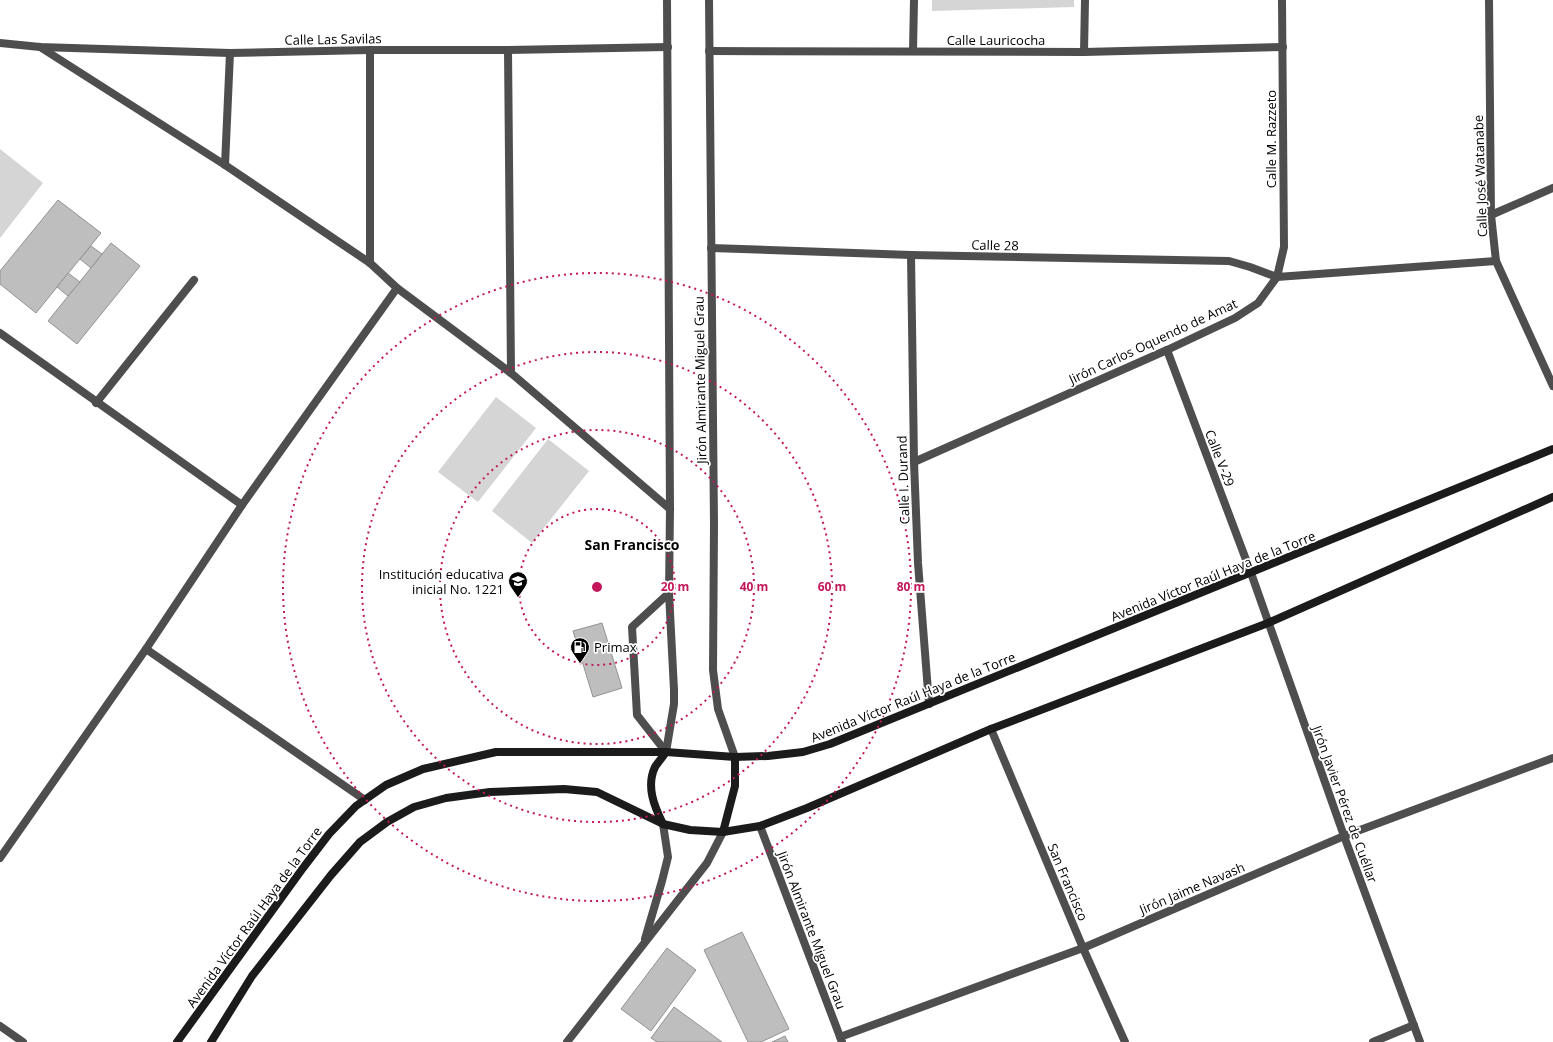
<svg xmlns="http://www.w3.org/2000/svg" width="1553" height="1042" font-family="'Open Sans',sans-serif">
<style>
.green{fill:#d5d5d5}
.building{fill:#bebebe;stroke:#929292}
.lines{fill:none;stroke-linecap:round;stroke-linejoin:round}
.service{stroke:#4e4e4e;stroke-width:8}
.minor{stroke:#4e4e4e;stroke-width:8}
.tertiary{stroke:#4e4e4e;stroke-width:8}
.secondary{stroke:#1b1b1b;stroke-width:8}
.ring{fill:none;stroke:#c2185b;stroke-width:2;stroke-dasharray:2 4}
.labels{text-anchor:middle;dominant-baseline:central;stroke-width:3.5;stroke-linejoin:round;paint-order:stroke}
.street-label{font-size:13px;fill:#000;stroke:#fff}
.poi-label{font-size:13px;fill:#000;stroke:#fff;text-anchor:end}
.neighbourhood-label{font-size:14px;font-weight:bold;fill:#000;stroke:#fff}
.centre{fill:#c2185b;stroke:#fff;stroke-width:2}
.ring-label{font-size:12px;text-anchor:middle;font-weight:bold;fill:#c2185b;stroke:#fff;stroke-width:3.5;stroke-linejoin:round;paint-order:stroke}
</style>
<rect width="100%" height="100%" fill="#fff"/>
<g class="green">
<polygon points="932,0 1074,0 1074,7 932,11"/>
<polygon points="0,149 43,183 0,238"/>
<polygon points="496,397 536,428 478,502 438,472"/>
<polygon points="548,439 589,471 532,543 492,511"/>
</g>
<g class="building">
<polygon points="58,200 101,233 36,313 0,284 0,271"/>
<polygon points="111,243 140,266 77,344 48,321"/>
<polygon points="91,246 102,254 91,268 80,259"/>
<polygon points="68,273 80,282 68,296 57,287"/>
<polygon points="602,623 622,688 593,697 573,631"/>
<polygon points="742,932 789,1029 761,1042 748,1042 704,950"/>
<polygon points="667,948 696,970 651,1031 621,1009"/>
<polygon points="674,1007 722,1042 657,1042 651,1038"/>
<polygon points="785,1036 788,1042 772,1042"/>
</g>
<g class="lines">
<polyline class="service" points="666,752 637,715 632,627 669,593"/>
<g class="minor">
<polyline points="1489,0 1491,215 1496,261 1553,386"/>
<polyline points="0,43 40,47 230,53 370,50 508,50 668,47"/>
<polyline points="40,47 225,165 370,263 397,288 511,373 670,509"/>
<polyline points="370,50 370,263"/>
<polyline points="508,50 511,373"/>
<polyline points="709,51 1084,52 1283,47"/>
<polyline points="913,51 914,0"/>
<polyline points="1084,52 1085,0"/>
<polyline points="225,165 230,53"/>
<polyline points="1491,215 1553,188"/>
<polyline points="711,248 911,255 1229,261 1250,267 1277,277 1284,247 1282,0"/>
<polyline points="911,255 914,462 918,563 929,704"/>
<polyline points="0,333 242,505"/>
<polyline points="1167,350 1251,573 1344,836 1420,1042"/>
<polyline points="96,403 194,280"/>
<polyline points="914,462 1167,350 1235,318 1258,303 1277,277 1496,261"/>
<polyline points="146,649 365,800"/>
<polyline points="991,729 1083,948 1125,1042"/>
<polyline points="760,826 842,1042"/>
<polyline points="0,858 146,649 242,505 397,288"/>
<polyline points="645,939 662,881 668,857 663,824"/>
<polyline points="0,1026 23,1042"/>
<polyline points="840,1037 1083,948 1344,836 1553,758"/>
<polyline points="567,1042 707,863 723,832"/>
<polyline points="1373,1042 1414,1025"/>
</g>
<g class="tertiary">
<polyline points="709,0 714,525 713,670 718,709 735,757"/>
<polyline points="666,752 674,704 674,690 669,593 670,509 667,0"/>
</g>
<g class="secondary">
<path d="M663,824C654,806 646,786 655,767C658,762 663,757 666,752"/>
<polyline points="723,832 735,786 735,757"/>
<polyline points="177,1042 303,868 329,834 356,806 386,785 423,769 496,752 666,752 735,757 768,756 803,752 830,744 1553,449"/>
<polyline points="211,1042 252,976 331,875 360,842 387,822 414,807 446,798 490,792 564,789 597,792 663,824 690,830 723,832 760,826 807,808 991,729 1268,623 1553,497"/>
</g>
</g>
<g class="ring">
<circle cx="597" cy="587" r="78"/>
<circle cx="597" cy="587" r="157"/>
<circle cx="597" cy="587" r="235"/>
<circle cx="597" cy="587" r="314"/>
</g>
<defs>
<g id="school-pin" transform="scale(1)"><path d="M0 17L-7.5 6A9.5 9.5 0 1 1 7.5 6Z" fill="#000" stroke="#fff"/><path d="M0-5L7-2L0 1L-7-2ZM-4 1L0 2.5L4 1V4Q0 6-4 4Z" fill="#fff"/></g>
<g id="fuel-pin" transform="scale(1)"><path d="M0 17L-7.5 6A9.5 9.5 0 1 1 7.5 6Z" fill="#000" stroke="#fff"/><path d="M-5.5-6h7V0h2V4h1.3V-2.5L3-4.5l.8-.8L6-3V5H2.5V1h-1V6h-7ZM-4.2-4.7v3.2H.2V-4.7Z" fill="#fff"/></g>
</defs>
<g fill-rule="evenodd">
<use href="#school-pin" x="518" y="581"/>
<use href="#fuel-pin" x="580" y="647"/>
</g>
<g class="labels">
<g class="street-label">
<text transform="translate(333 39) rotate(-1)">Calle Las Savilas</text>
<text x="996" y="40">Calle Lauricocha</text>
<text transform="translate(1271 139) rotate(-90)">Calle M. Razzeto</text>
<text transform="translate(1480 176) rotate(-92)">Calle José Watanabe</text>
<text transform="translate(995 245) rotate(1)">Calle 28</text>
<text transform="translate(1153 341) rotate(-25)">Jirón Carlos Oquendo de Amat</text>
<text transform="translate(700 380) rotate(-91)">Jirón Almirante Miguel Grau</text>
<text transform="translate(1220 458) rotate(69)">Calle V-29</text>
<text transform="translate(903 480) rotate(-92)">Calle I. Durand</text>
<text transform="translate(1213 576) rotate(-22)">Avenida Víctor Raúl Haya de la Torre</text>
<text transform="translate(913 697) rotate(-22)">Avenida Víctor Raúl Haya de la Torre</text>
<text transform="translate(1345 804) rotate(70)">Jirón Javier Pérez de Cuéllar</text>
<text transform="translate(1068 882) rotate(67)">San Francisco</text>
<text transform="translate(1192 888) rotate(-23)">Jirón Jaime Navash</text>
<text transform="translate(254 917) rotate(-54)">Avenida Víctor Raúl Haya de la Torre</text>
<text transform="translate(812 930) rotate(69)">Jirón Almirante Miguel Grau</text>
</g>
<g class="poi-label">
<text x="504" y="574">Institución educativa<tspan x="504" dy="15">inicial No. 1221</tspan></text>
<text x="594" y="647" text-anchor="start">Primax</text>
</g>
<g class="neighbourhood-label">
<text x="632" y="544">San Francisco</text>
</g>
</g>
<circle cx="597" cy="587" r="6" class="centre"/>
<g class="ring-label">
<text x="675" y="591">20 m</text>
<text x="754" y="591">40 m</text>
<text x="832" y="591">60 m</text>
<text x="911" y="591">80 m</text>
</g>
</svg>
